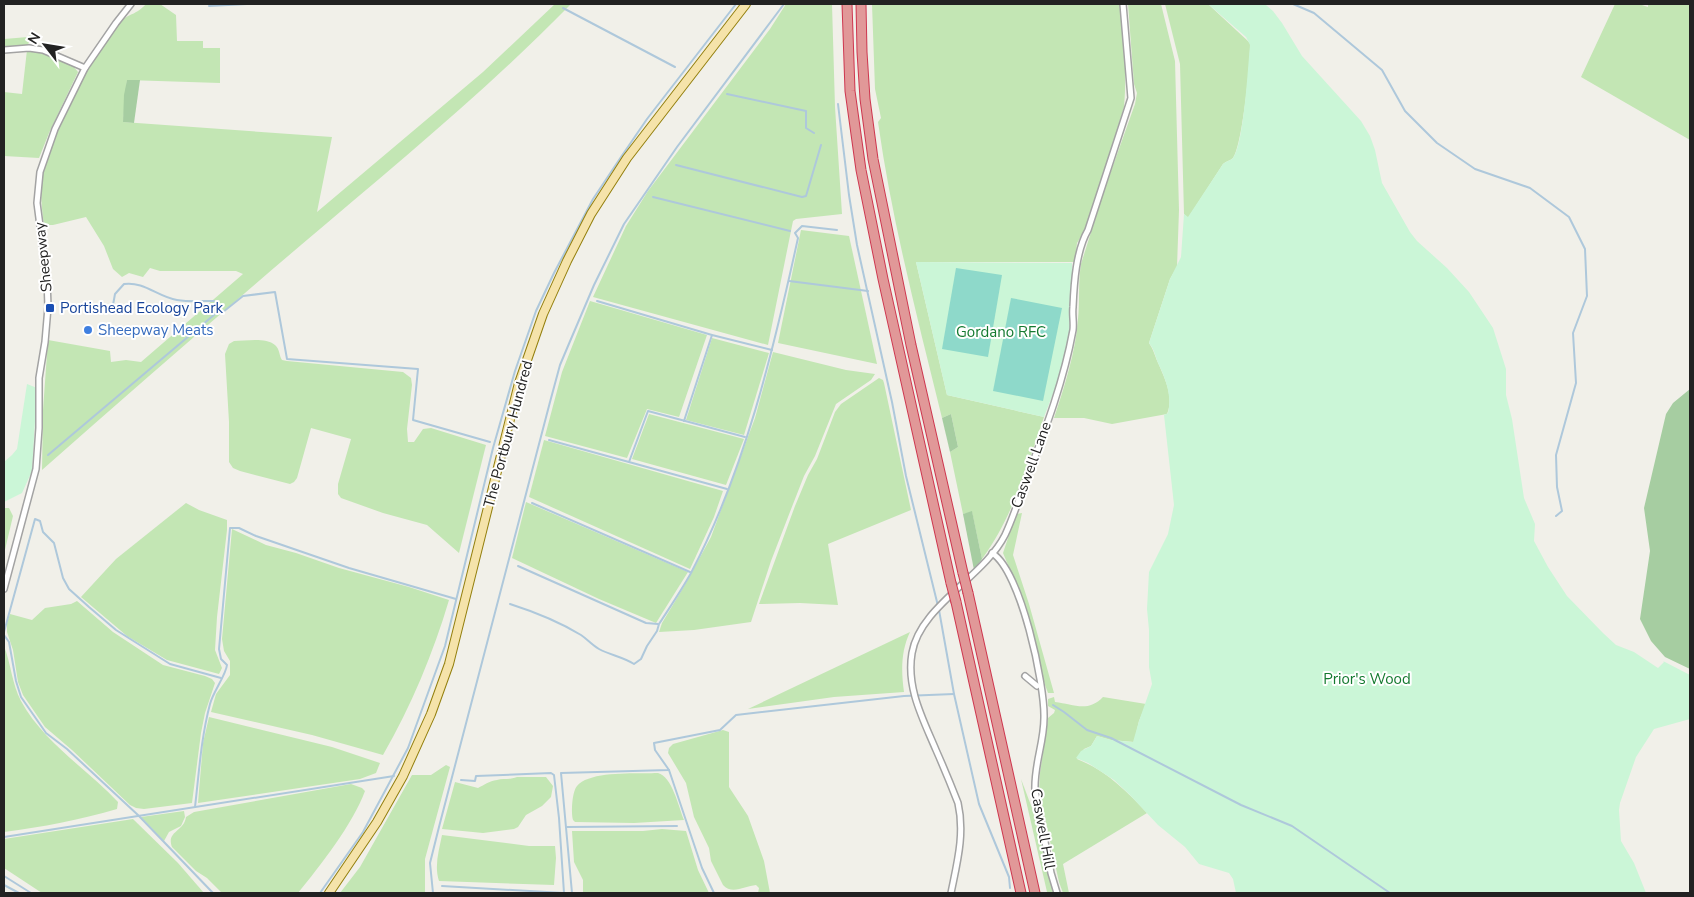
<svg xmlns="http://www.w3.org/2000/svg" width="1694" height="897" font-family="'Nunito Sans',sans-serif">
<style>
.grass{fill:#c3e6b4}
.forest{fill:#a6cda1}
.park{fill:#cbf6d7}
.pitch{fill:#8ed9ca}
.lines{fill:none;stroke-linecap:round;stroke-linejoin:round}
.stream{stroke:#aec8db;stroke-width:2}
.minor-casing{stroke:#a3a3a3;stroke-width:8}
.primary-casing{stroke:#937f0c;stroke-width:10}
.motorway-casing{stroke:#ce374f;stroke-width:11}
.minor{stroke:#fff;stroke-width:5}
.primary{stroke:#f5e3aa;stroke-width:8}
.motorway{stroke:#e19898;stroke-width:9}
.motorway-bridge-casing{stroke:#ce374f;stroke-width:11;stroke-linecap:butt}
.motorway-bridge{stroke:#e19898;stroke-width:9}
.transit-dot{fill:#1a4fb4;stroke:#fff;stroke-width:2}
.shop-dot{fill:#3f7fe0;stroke:#fff;stroke-width:2}
.labels{text-anchor:middle;dominant-baseline:central;stroke-width:4;stroke-linejoin:round;paint-order:stroke}
.street-label{font-size:15px;fill:#222;stroke:#fff}
.transit-label{font-size:15px;fill:#164399;stroke:#fff;text-anchor:start}
.shop-label{font-size:15px;fill:#366cbe;stroke:#fff;text-anchor:start}
.park-label{font-size:15px;fill:#157a30;stroke:#fff}
</style>
<rect width="100%" height="100%" fill="#f1f0e9"/>
<g class="grass">
<path d="M146,4H160L176,15L177,41H203V48H220V83L127,80L123,122L332,137L317,212L483,72L555,4H571C487,90 393,167 301,245C214,319 128,394 42,470L43,410L48,340L110,351L111,362L126,360L141,362L243,274L236,271H160L150,268L143,277L129,273L122,277L113,269L104,246L86,217L53,225H44C42,210 40,194 42,179C51,133 81,78 107,40C111,34 115,25 121,21C130,13 136,15 146,4Z"/>
<polygon points="786,4 832,4 835,107 842,214 796,219 793,221 768,345 593,297 626,226 648,191 770,29"/>
<path d="M872,4H1120L1122,10C1124,42 1127,74 1124,107L1087,227L1077,243L1075,262H916L947,395L1044,417C1027,466 1013,517 982,559L972,512L963,514L950,452L958,447L951,414L942,418C918,320 892,222 878,122L881,118L875,89Z"/>
<path d="M1128,4H1161L1175,61L1179,210L1177,267L1170,279L1149,343C1154,350 1155,357 1159,365C1165,379 1174,397 1167,414L1112,424L1084,418H1054C1064,388 1076,351 1078,319C1080,301 1078,283 1081,264L1104,191L1135,104L1137,93L1134,84Z"/>
<path d="M1165,4H1208L1250,43C1251,60 1242,147 1233,158C1230,161 1226,161 1223,164L1188,218L1184,214L1180,64Z"/>
<polygon points="1615,4 1639,4 1648,7 1648,4 1690,4 1690,140 1581,77"/>
<polygon points="32,33 28,45 4,48 4,39 28,37"/>
<path d="M27,50C42,52 69,58 78,72L49,133L39,158L4,156V92L22,94Z"/>
<polygon points="801,230 849,236 877,364 778,343"/>
<polygon points="590,301 707,335 679,417 647,409 627,458 545,436 562,372"/>
<polygon points="712,338 769,353 744,435 686,420"/>
<path d="M234,341C245,341 266,337 275,345C280,349 279,356 282,360L287,361L403,372L411,378L412,385L407,429L408,442H414L423,429L431,428L486,445L459,553L427,525L383,513L341,498L338,494V484L351,439L311,428L297,478L294,482L290,484L240,471L233,468L229,462V422L225,354L229,344Z"/>
<polygon points="773,352 846,370 875,374 871,380 836,404 815,456 804,476 788,517 771,561 751,622 694,630 659,632 662,623 686,583 711,537 755,418"/>
<polygon points="879,378 883,380 884,383 911,510 828,544 838,605 800,603 759,604 795,506 808,475 817,459 835,412 841,404"/>
<polygon points="649,414 744,439 726,485 632,459"/>
<polygon points="544,440 723,491 714,517 690,569 529,497"/>
<polygon points="526,502 688,572 656,623 599,599 512,558"/>
<polygon points="186,503 199,510 227,520 227,530 217,617 215,650 222,668 219,674 167,660 127,636 81,597 116,559"/>
<polygon points="4,508 9,508 13,516 4,554"/>
<polygon points="1022,513 1013,555 1029,604 1054,693 1048,693 1045,685 1021,596 1003,553 1016,514"/>
<path d="M232,529L266,545L296,553L339,568L409,587L449,600C433,654 411,706 383,755L312,735L211,712L216,694L230,675V661L224,651L222,639Z"/>
<polygon points="77,601 113,632 163,665 205,676 212,679 215,683 205,713 201,733 192,803 144,809 136,808 130,805 72,750 45,727 23,695 18,682 13,650 7,632 7,623 10,614 32,620 45,608 71,604"/>
<path d="M910,632C901,651 901,671 904,692L834,697L748,709Z"/>
<path d="M4,646C11,664 12,684 21,701C44,743 86,768 118,802L117,809C79,820 43,827 4,832Z"/>
<path d="M1054,697L1055,702C1073,704 1088,713 1103,697L1146,704L1139,721L1134,742L1111,740L1097,736L1091,746L1084,749L1077,759C1105,770 1126,790 1147,813L1063,864L1069,893H1063L1059,882L1039,791L1040,773L1048,718L1054,713L1055,710L1048,706V699Z"/>
<polygon points="209,717 332,747 380,763 376,773 360,779 198,803 203,743"/>
<path d="M723,730L729,732V787L748,816L764,861L770,893H758L759,888L756,885C745,886 732,895 723,885L711,861L709,848L694,817L686,783L668,753L669,748L673,744Z"/>
<polygon points="446,765 450,767 425,859 425,893 340,893 360,867 412,775 431,775"/>
<path d="M658,773C672,776 679,808 684,820L634,823L575,822L573,820C571,812 572,792 577,786C590,770 639,774 658,773Z"/>
<path d="M517,777H546L553,786L551,797L542,806L526,815L518,827L514,829L483,833L442,829L455,782L478,788C484,785 489,781 497,780C503,778 510,780 517,777Z"/>
<polygon points="1021,779 1032,808 1054,893 1047,892"/>
<path d="M351,784L362,788L365,791C353,824 320,866 298,893H222L207,878L196,871L172,847C166,831 184,832 186,817L194,812Z"/>
<polygon points="184,811 185,817 181,826 169,832 164,841 141,817"/>
<polygon points="133,819 178,863 204,893 42,893 4,868 4,839"/>
<polygon points="662,829 686,831 698,870 709,893 583,893 583,880 574,862 572,831 643,831"/>
<path d="M442,835L529,846H555L556,858L554,885L439,881C434,866 439,850 442,835Z"/>
</g>
<g class="forest">
<polygon points="127,80 140,80 134,123 123,122 124,95"/>
<polygon points="1690,389 1690,669 1665,657 1651,641 1640,619 1650,551 1644,508 1666,414 1673,403"/>
<polygon points="951,414 958,447 950,452 942,418"/>
<polygon points="972,511 982,559 974,570 963,514"/>
</g>
<g class="park">
<path d="M1208,4L1266,5L1273,11L1282,23L1302,56L1361,121L1370,136L1375,150L1382,183L1410,232L1417,241L1447,268L1469,292L1493,328L1506,369V395L1512,419L1524,498L1535,524L1534,541L1548,567L1567,596L1603,633L1616,645L1634,652L1658,668L1664,662L1663,661L1690,675V719L1654,729L1636,757L1620,803L1619,810L1621,841L1634,863L1646,893H1236L1233,879L1229,873L1199,864L1185,847L1158,825L1129,794L1114,780L1088,763L1076,758L1081,751L1091,746L1097,736L1111,740L1133,742L1139,721L1152,684L1149,667V630L1147,609L1149,572L1168,534L1174,505L1164,415L1168,413C1172,396 1166,380 1159,365C1155,357 1155,350 1149,343L1170,279L1181,257L1184,214L1188,217L1223,164C1226,161 1230,161 1233,158C1244,144 1248,66 1250,45L1246,37Z"/>
<polygon points="916,262 1072,263 1072,289 1069,310 1071,323 1066,348 1058,381 1044,417 947,395"/>
<polygon points="27,384 37,388 32,471 22,493 4,502 4,462 12,455 17,449"/>
</g>
<g class="pitch">
<polygon points="956,268 1002,275 988,357 942,349"/>
<polygon points="1011,298 1062,308 1043,401 993,391"/>
</g>
<g class="lines">
<g class="stream">
<polyline points="1293,4 1314,13 1382,70 1405,111 1437,143 1475,169 1530,188 1569,217 1585,249 1587,296 1573,333 1576,383 1556,455 1557,487 1562,511 1556,516"/>
<polyline points="209,6 247,4"/>
<polyline points="563,8 675,67"/>
<polyline points="727,94 806,111 806,128 814,133"/>
<polyline points="838,104 849,195 857,245 892,402 906,476 938,606"/>
<polyline points="676,165 802,197 806,196 821,145"/>
<polyline points="653,197 790,231"/>
<polyline points="789,281 868,291"/>
<polyline points="597,301 712,335 772,350"/>
<path d="M113,305L115,294L124,284C144,281 158,297 177,300C189,302 202,301 214,301"/>
<polyline points="218,307 223,312 243,296 275,292 287,359 418,369 413,420 490,442"/>
<polyline points="684,421 712,335"/>
<polyline points="549,440 727,489"/>
<polyline points="48,455 221,309"/>
<polyline points="629,462 648,411 745,437"/>
<polyline points="532,503 690,572"/>
<polyline points="518,566 646,623 658,624"/>
<path d="M510,604C535,612 558,621 581,635C587,639 592,645 599,649C610,655 623,657 634,664L641,659L647,646L657,631L659,624C670,607 681,591 691,573C745,470 773,352 798,238L795,233L802,226L837,230"/>
<polyline points="939,610 954,694 979,804 1009,877 1010,888"/>
<polyline points="4,632 35,519 40,521 43,532 54,543 63,578 69,589 89,607 116,630 170,664 221,678"/>
<polyline points="4,635 9,642 16,681 21,697 46,733 67,749 139,816 213,893"/>
<polyline points="1053,705 1064,712 1087,730 1111,738 1241,805 1292,826 1390,893"/>
<polyline points="669,770 702,868 714,893"/>
<polyline points="461,780 475,781 476,776 551,773 554,775 559,818 564,893"/>
<path d="M195,807C199,773 201,738 210,704C213,692 226,675 227,665L221,659L219,649L230,528H239L256,536L349,568L456,599"/>
<polyline points="567,827 677,826"/>
<polyline points="4,837 394,776"/>
<polyline points="4,876 31,893"/>
<polyline points="4,885 19,893"/>
<polyline points="442,886 564,893"/>
<polyline points="320,893 363,832 408,748 445,646 493,448 515,371 536,311 554,273 593,199 621,157 647,119 736,4"/>
<polyline points="433,893 430,863 440,823 550,402 560,365 568,346 594,285 624,224 677,147 784,4"/>
<polyline points="572,893 561,773 669,770 655,750 654,743 720,730 736,715 904,696 954,694"/>
</g>
<g class="minor-casing">
<g id="minor">
<polyline points="4,50 29,48 43,50 85,68"/>
<path d="M992,553C1021,571 1045,685 1044,718C1044,743 1034,764 1035,790L1051,873L1057,893"/>
<polyline points="4,589 36,469 39,428 39,378 45,342 48,307 47,279 37,203 40,172 55,129 85,68 116,23 131,4"/>
<polyline points="1025,676 1037,686"/>
<path d="M951,893C957,863 965,834 958,803C951,785 944,768 936,750C923,719 906,688 912,653C920,606 984,577 1005,535C1014,516 1020,495 1028,475C1046,428 1064,380 1073,330C1074,322 1072,315 1073,307C1074,283 1076,251 1088,230L1131,98L1123,4"/>
</g>
</g>
<g class="primary-casing">
<polyline id="primary" points="329,893 377,822 403,776 431,714 449,664 519,383 543,314 567,261 591,214 627,158 746,4"/>
</g>
<g class="motorway-casing">
<g id="motorway">
<polyline points="847,4 850,91 861,170 883,279 951,583"/>
<polyline points="861,4 862,52 865,99 873,159 911,345 963,573"/>
<polyline points="968,593 1035,893"/>
<polyline points="956,602 1021,893"/>
</g>
</g>
<use href="#minor" class="minor"/>
<use href="#primary" class="primary"/>
<use href="#motorway" class="motorway"/>
<g class="motorway-bridge-casing">
<g id="motorway-bridge">
<polyline points="963,573 968,593"/>
<polyline points="951,583 956,602"/>
</g>
</g>
<use href="#motorway-bridge" class="motorway-bridge"/>
</g>
<rect class="transit-dot" x="45" y="303" width="10" height="10" rx="2.5"/>
<circle class="shop-dot" cx="88" cy="330" r="5"/>
<g class="labels">
<g class="street-label">
<text transform="translate(43 257) rotate(-96)">Sheepway</text>
<text transform="translate(508 434) rotate(-75)">The Portbury Hundred</text>
<text transform="translate(1031 465) rotate(-70)">Caswell Lane</text>
<text transform="translate(1043 829) rotate(80)">Caswell Hill</text>
</g>
<g class="transit-label">
<text x="60" y="308">Portishead Ecology Park</text>
</g>
<g class="shop-label">
<text x="98" y="330">Sheepway Meats</text>
</g>
<g class="park-label">
<text x="1001" y="332">Gordano RFC</text>
<text x="1367" y="679">Prior's Wood</text>
</g>
</g>
<rect width="1694" height="897" fill="none" stroke="#222222" stroke-width="10"/>
<g transform="translate(45 45) rotate(301)" stroke="#ffffff" stroke-width="4" paint-order="stroke">
<path d="M0-4L9 19L0 12L-9 19Z" fill="#222222"/>
<text y="-8" font-size="14" font-weight="bold" text-anchor="middle" fill="#222222">N</text>
</g>
</svg>
